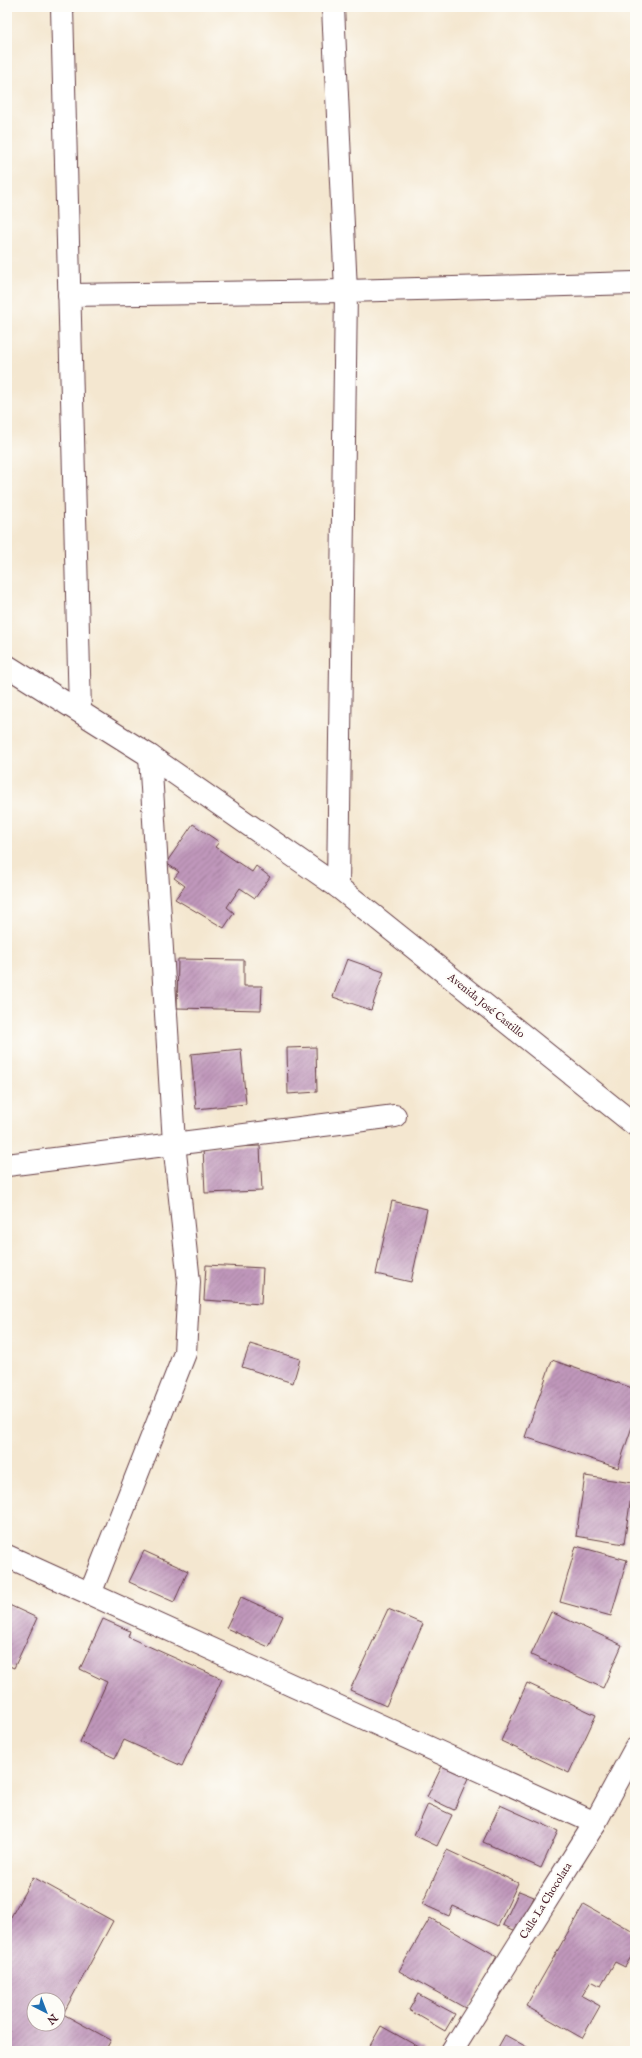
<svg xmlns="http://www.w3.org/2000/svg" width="642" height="2058" font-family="'IM FELL English',serif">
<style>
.building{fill:url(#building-hatch);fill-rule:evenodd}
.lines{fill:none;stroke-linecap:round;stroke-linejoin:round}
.minor-casing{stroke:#643d44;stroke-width:24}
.minor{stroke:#fff;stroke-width:22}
.labels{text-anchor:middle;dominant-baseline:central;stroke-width:4;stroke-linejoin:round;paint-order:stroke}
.street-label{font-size:11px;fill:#4a1f2b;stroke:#fdfcf7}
</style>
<defs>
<pattern id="building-hatch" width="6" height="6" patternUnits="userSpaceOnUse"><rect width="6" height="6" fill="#c097bb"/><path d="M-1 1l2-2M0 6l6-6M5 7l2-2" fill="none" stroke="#9e7b98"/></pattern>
</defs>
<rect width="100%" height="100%" fill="#fdfcf7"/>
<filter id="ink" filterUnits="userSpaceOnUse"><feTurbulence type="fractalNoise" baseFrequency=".025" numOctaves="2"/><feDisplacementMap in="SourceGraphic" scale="8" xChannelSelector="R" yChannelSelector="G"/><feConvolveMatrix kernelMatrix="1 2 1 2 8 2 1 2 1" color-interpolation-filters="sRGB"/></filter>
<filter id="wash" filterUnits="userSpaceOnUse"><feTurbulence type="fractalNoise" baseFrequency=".012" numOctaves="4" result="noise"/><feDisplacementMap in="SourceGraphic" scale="16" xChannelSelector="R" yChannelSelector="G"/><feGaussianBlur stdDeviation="0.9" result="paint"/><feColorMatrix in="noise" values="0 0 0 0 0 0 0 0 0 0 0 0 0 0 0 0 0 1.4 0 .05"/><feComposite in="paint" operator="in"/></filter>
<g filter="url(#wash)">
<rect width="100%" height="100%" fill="#f4e7d0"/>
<g id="blocks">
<g class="building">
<polygon points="193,824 219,842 215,847 252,872 256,866 270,877 255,898 240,888 227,907 234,913 224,928 175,899 185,886 174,878 179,872 166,863"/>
<polygon points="178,959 244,960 244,986 262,986 261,1010 177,1008"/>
<polygon points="347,959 384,972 371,1010 333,997"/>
<polygon points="316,1047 317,1092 288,1094 287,1048"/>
<polygon points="241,1049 246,1104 196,1109 191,1054"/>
<polygon points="260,1146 262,1191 205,1193 203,1148"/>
<polygon points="392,1201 427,1209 411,1282 376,1274"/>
<polygon points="206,1265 263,1268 261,1304 204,1300"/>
<polygon points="250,1344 300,1359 293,1383 242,1367"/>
<polygon points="552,1360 635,1389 635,1418 618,1468 525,1437"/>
<polygon points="585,1476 633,1483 624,1544 576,1536"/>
<polygon points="576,1546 627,1560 611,1616 560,1602"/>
<polygon points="144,1551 188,1571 174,1602 129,1582"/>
<polygon points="241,1597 283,1616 269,1647 226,1628"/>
<polygon points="7,1604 37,1618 14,1668 7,1665"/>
<polygon points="388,1609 423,1624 386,1706 350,1690"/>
<polygon points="551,1612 622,1645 603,1688 531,1655"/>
<polygon points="103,1619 130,1631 128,1637 222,1679 182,1766 124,1740 115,1758 80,1742 107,1682 80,1669"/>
<polygon points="527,1683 596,1715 569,1773 501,1741"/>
<polygon points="442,1766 468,1778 454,1810 427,1797"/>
<polygon points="428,1804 452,1815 437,1846 414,1835"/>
<polygon points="500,1805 558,1831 541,1868 483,1842"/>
<polygon points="447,1850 518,1883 498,1926 453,1906 449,1916 422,1904"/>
<path d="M33,1877L113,1921L63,2014L111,2040L105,2051H7V2036L10,2031L7,2029V1924ZM34,2000H58V2024H34Z"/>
<polygon points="519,1891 534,1897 518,1932 503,1925"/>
<polygon points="584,1904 635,1933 635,1950 625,1967 615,1962 601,1986 591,1981 582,1996 600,2006 582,2038 526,2006"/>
<polygon points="430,1918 497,1956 467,2009 399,1971"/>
<polygon points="418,1994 455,2014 445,2031 409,2010"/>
<polygon points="381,2026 426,2051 367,2051"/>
<polygon points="505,2035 534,2051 496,2051"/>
</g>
</g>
</g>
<g filter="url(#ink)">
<use href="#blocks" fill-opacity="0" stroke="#643d44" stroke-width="1"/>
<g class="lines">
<g class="minor-casing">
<g id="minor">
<polyline points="62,7 80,711"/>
<polyline points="333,7 346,291 338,887"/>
<polyline points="69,295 346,291 635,283"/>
<polyline points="7,666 150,756 338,887 635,1125"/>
<polyline points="7,1165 395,1116"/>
<polyline points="7,1556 595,1823"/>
<polyline points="90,1594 185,1353 189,1282 174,1143 150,756"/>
<polyline points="452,2051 595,1823 635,1749"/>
</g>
</g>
<use href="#minor" class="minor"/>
</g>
</g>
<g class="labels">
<g class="street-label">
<text transform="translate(486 1006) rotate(39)">Avenida José Castillo</text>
<text transform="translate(546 1901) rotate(-58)">Calle La Chocolata</text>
</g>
</g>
<rect width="642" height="2058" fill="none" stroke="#fdfcf7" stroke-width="24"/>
<g transform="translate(46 2012) rotate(138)"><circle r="19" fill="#fdfcf7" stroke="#b5a4a5"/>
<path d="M0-3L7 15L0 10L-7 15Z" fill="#1f6fb2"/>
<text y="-6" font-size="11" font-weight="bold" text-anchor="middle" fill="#4a1f2b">N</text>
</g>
</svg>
